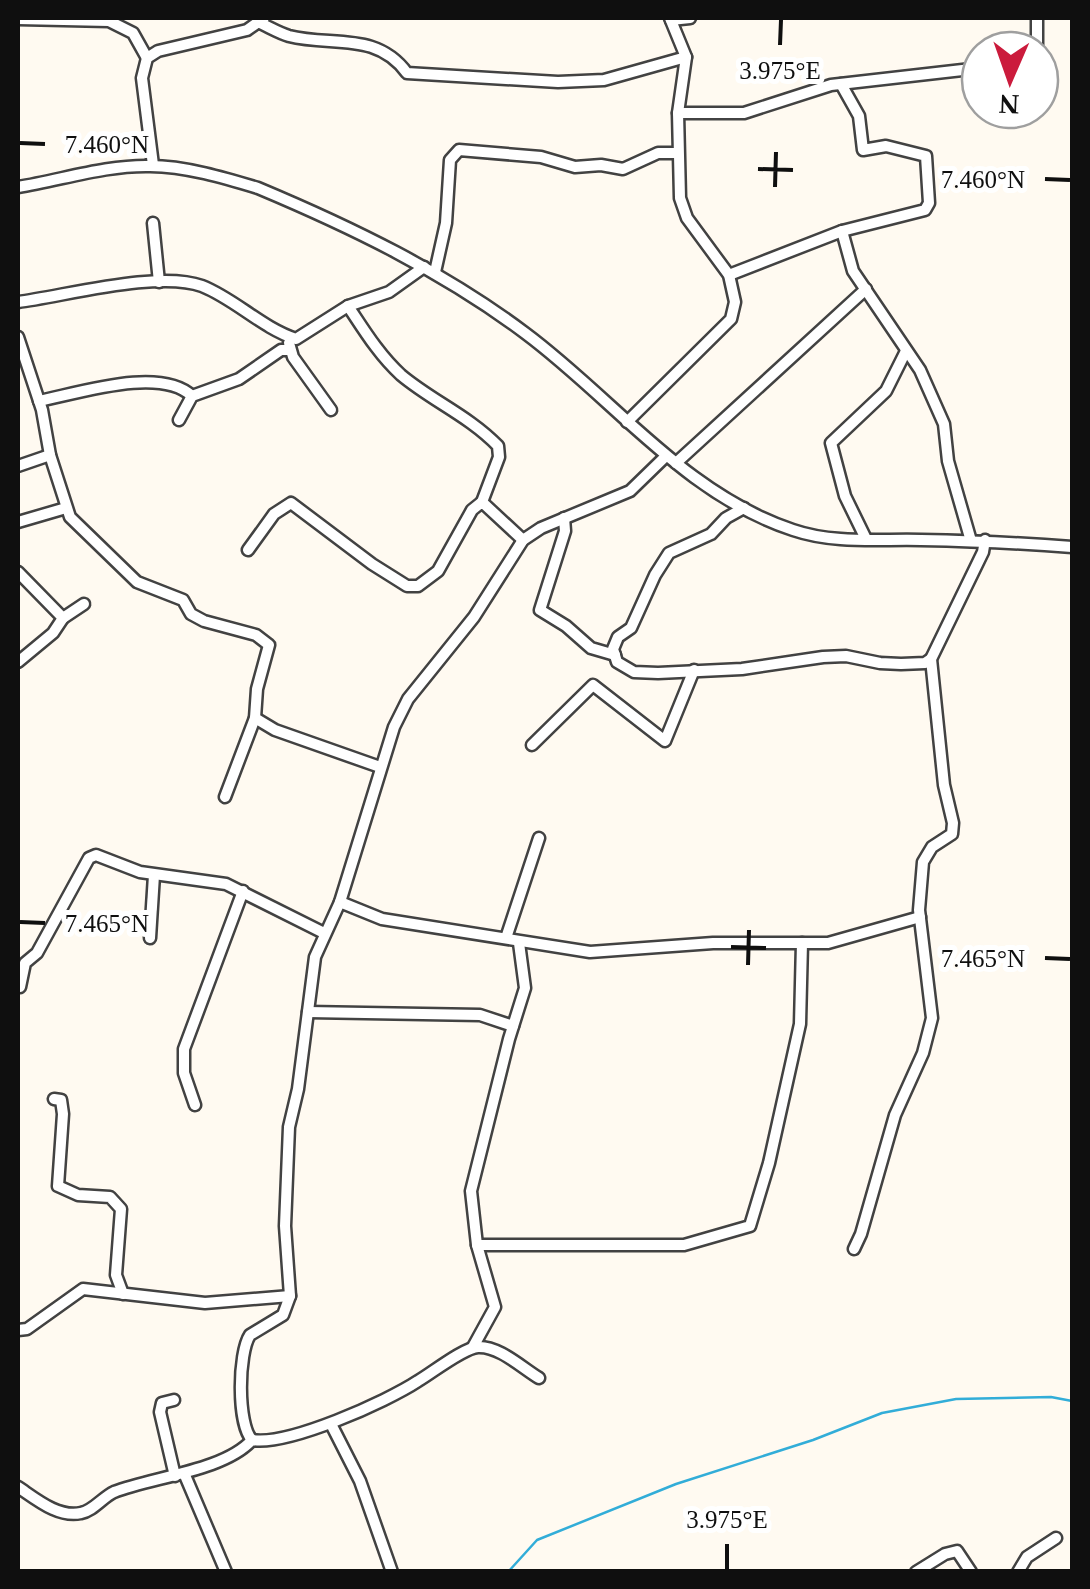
<svg xmlns="http://www.w3.org/2000/svg" width="1090" height="1589" font-family="Georgia,serif">
<style>
.lines{fill:none;stroke-linecap:round;stroke-linejoin:round}
.stream{stroke:#32add8;stroke-width:2.5}
.minor-casing{stroke:#424242;stroke-width:15}
.minor{stroke:#fff;stroke-width:10}
.ticks{fill:none;stroke:#0f0f0f;stroke-width:4}
.ticks-label{font-size:25px;text-anchor:middle;fill:#0f0f0f;stroke:#fff;stroke-width:10;stroke-linejoin:round;paint-order:stroke}
</style>
<rect width="100%" height="100%" fill="#fffaf1"/>
<g class="lines">
<g class="stream">
<polyline points="1072,896 1072,905"/>
<polyline points="1072,1273 1072,1282"/>
<polyline points="508,1572 537,1540 676,1484 813,1440 882,1413 956,1399 1051,1397 1072,1401"/>
</g>
<g class="minor-casing">
<g id="minor">
<polyline points="1037,18 1037,50"/>
<polyline points="18,19 109,21 133,33 147,58"/>
<polyline points="671,20 690,18"/>
<path d="M260,23C269,27 279,33 289,36C332,47 376,31 407,73L558,82L604,80L686,57"/>
<polyline points="678,113 744,113 831,85 980,68"/>
<polyline points="153,165 142,78 147,58 158,51 247,30 264,18"/>
<path d="M18,187C62,180 105,165 150,166C185,166 225,178 258,188C351,227 444,272 525,333C614,399 684,494 793,530C834,544 877,539 921,540C971,541 1022,543 1072,547"/>
<polyline points="153,223 159,282"/>
<polyline points="842,231 853,271 920,370 944,424 948,461 971,541"/>
<polyline points="435,272 446,223 450,160 459,150 541,157 575,167 601,165 623,169 658,153 677,153"/>
<polyline points="729,275 842,231 925,210 929,203 926,156 886,146 863,150 859,116 841,84"/>
<path d="M18,302C65,296 159,270 202,286C235,299 262,328 296,339L348,306L389,292L424,267"/>
<path d="M348,306C364,330 379,355 401,375C432,401 469,416 498,446L499,457L482,502"/>
<polyline points="18,337 42,410 50,455 70,517 137,582 183,600 191,614 204,621 256,635 269,645 257,689 255,718 225,797"/>
<polyline points="289,343 293,357 331,410"/>
<path d="M39,401C79,393 160,366 192,396"/>
<polyline points="179,420 192,396 239,379 281,350 290,350"/>
<polyline points="627,422 731,319 735,302 729,275 687,218 680,198 678,113 686,57 670,18"/>
<polyline points="676,463 866,289"/>
<polyline points="18,466 50,455"/>
<polyline points="744,508 726,518 711,534 669,553 655,575 631,628 618,637 613,649 617,662 634,672 658,673 742,669 823,657 846,656 880,663 901,664 925,663 931,659"/>
<polyline points="564,518 565,531 540,610 566,626 591,648 615,655"/>
<polyline points="18,522 66,508"/>
<polyline points="866,539 845,496 831,443 886,391 906,351"/>
<polyline points="248,550 274,514 291,503 372,564 407,586 418,586 438,571 472,510 482,502 523,540"/>
<polyline points="18,572 63,618 53,633 18,662"/>
<polyline points="63,618 84,604"/>
<polyline points="255,718 275,730 380,767"/>
<polyline points="532,745 593,685 665,741 694,670"/>
<polyline points="340,902 382,919 590,952 713,943 828,943 920,917"/>
<polyline points="150,938 154,875"/>
<polyline points="506,938 539,838"/>
<polyline points="20,987 25,963 37,953 89,858 96,855 140,872 226,884 324,933"/>
<polyline points="308,1012 480,1015 513,1026"/>
<polyline points="54,1099 61,1100 63,1114 58,1186 78,1195 110,1197 121,1209 116,1275 123,1294"/>
<polyline points="195,1105 184,1073 184,1049 243,891"/>
<polyline points="477,1245 684,1245 750,1226 769,1163 800,1024 802,943"/>
<polyline points="854,1249 861,1234 895,1115 923,1053 932,1018 919,910 923,862 932,847 952,834 953,823 944,785 931,659 983,552 985,540"/>
<polyline points="18,1330 27,1329 83,1289 205,1303 290,1296"/>
<polyline points="473,1347 495,1307 477,1245 471,1191 509,1039 525,988 519,943"/>
<polyline points="174,1400 162,1403 160,1412 175,1476"/>
<polyline points="331,1424 360,1481 392,1572"/>
<path d="M252,1440C237,1424 238,1353 250,1335L283,1315L290,1296L285,1226L289,1127L298,1089L315,957L340,902L394,727L408,699L474,617L523,540L541,528L630,491L666,456"/>
<polyline points="184,1473 226,1572"/>
<path d="M18,1487C36,1499 58,1518 81,1513C93,1511 103,1497 114,1492C152,1477 224,1471 252,1440C288,1446 386,1402 418,1381C432,1373 463,1348 478,1347C499,1346 521,1367 539,1378"/>
<polyline points="916,1572 945,1554 957,1551 971,1572"/>
<polyline points="1018,1572 1027,1557 1056,1538"/>
</g>
</g>
<use href="#minor" class="minor"/>
</g>
<path class="ticks" d="M780,45L781,20M20,143L45,144M758,169L793,170M1045,179L1070,180M775,187L776,152M20,922L45,923M731,947L766,948M1045,958L1070,959M748,965L749,930M727,1569V1544"/>
<g class="ticks-label">
<text x="780" y="79">3.975°E</text>
<text x="107" y="153">7.460°N</text>
<text x="983" y="188">7.460°N</text>
<text x="107" y="932">7.465°N</text>
<text x="983" y="967">7.465°N</text>
<text x="727" y="1528">3.975°E</text>
</g>
<rect width="1090" height="1589" fill="none" stroke="#0f0f0f" stroke-width="40"/>
<g transform="translate(1010 80) rotate(182)"><circle r="48" fill="#ffffff" stroke="#9f9f9f" stroke-width="2.5"/>
<path d="M0-8L18 38L0 25L-18 38Z" fill="#cb1b3c"/>
<text y="-15" font-size="28" font-weight="bold" text-anchor="middle" fill="#0f0f0f">N</text>
</g>
</svg>
